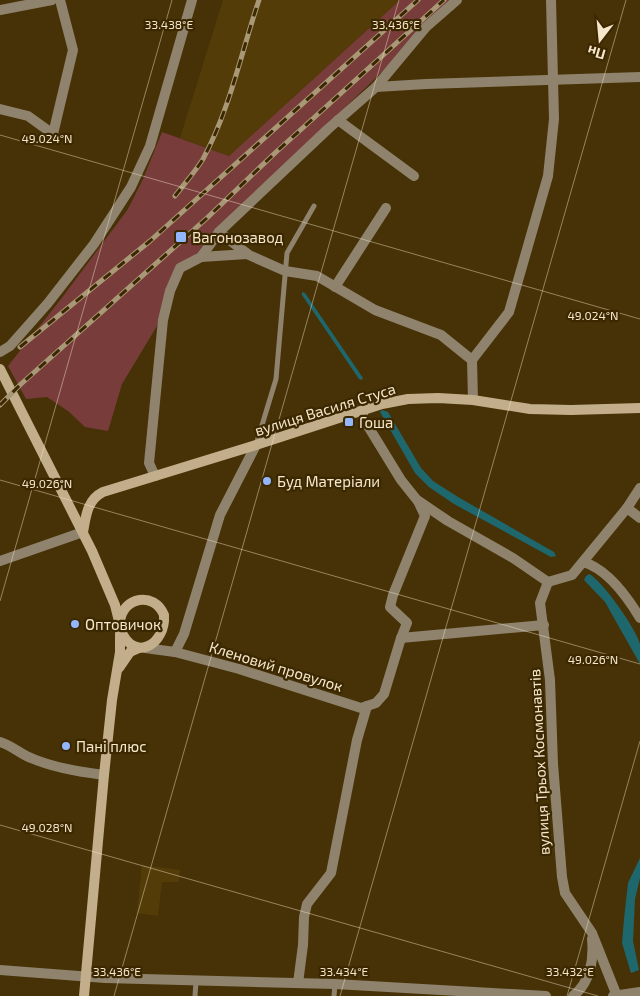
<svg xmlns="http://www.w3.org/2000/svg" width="640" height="996" font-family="'Exo 2',sans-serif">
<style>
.built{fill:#533c08}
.green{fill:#783c3b}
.water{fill:#1e686d}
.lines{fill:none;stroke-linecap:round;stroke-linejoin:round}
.lane{stroke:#8f836d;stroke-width:5}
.street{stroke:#8f836d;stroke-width:10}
.secondary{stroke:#c2ae8a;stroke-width:10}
.rail-casing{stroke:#a99876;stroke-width:5}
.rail{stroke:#3b2800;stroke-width:3;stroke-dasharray:9;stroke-linecap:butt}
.ticks{fill:none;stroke:#f6e7cc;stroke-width:1;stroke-opacity:0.45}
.poi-dot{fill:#92b7fd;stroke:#3b2800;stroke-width:2}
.labels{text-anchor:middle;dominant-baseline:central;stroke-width:4.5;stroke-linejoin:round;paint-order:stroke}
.poi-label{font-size:15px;fill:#f6e7cc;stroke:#3b2800;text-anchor:start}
.street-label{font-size:15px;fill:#f6e7cc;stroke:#3b2800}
.ticks-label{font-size:12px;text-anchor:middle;fill:#f6e7cc;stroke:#3b2800;stroke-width:4.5;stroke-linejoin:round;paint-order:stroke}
</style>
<rect width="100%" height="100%" fill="#463206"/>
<g class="built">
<polygon points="223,0 400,0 229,156 180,138"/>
<polygon points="142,865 180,870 179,882 162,882 158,916 137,913"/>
</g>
<polygon class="green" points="400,0 456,0 202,246 197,255 177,267 157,326 122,384 108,431 85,427 68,411 47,397 26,399 8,366 61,299 128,209 143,179 162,132 229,156"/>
<g class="water">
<polygon points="302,292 305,293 363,378 362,380 359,379 302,295"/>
<polygon points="382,410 388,412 421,468 433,481 458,497 554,552 556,556 551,557 454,504 429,487 415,473 380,412"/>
<path d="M589,574C602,580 637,630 640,644C640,650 640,658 640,664L605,602L584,580L586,576Z"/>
<polygon points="640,858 640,878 635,899 633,941 639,970 631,973 622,943 624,919 628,883"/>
</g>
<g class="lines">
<g class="lane">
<polyline points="256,445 276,379 287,253 314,206"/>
<polyline points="195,996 196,981"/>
<polyline points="334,996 335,984"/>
</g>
<g class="street">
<polyline points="0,10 52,0"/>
<polyline points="376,87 426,84 640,77"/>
<polyline points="0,109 28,116 53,134 73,50 60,0"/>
<polyline points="338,120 414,176"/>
<polyline points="219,232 328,129 376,87 426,27 457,0"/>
<polyline points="201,257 247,254"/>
<polyline points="335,287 386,208"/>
<polyline points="0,352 10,346 48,303 94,244 131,187 150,146 192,0"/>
<polyline points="472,360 509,312 548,176 554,119 551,0"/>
<polyline points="363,410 363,418 401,480 417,500 448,521 513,558 548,582"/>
<polyline points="256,445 220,515 184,634 175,652 239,669 361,708 376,703 384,694 401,638 544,625"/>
<polyline points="155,476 149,463 163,320 170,291 180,268 201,257 219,232 249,255 285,271 317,276 375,310 441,335 472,360 473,400"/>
<polyline points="627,508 640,518"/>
<polyline points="0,561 83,532"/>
<path d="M583,562C608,569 628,598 640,618"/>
<polyline points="548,582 540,603 550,680 553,764 562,877 565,893 592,933 617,996"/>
<polyline points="548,582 572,575 627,508 640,488"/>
<polyline points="401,638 407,623 390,607 393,595 425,516 418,501"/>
<polyline points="145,648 175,652"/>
<path d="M0,742C13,746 20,754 31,758C54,768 79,772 104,775"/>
<polyline points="0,970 105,978 335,984 546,996"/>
<polyline points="298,983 303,945 304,917 307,904 331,873 357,740 367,706"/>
<path d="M573,996C590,983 594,960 592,939"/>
<polyline points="613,996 640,992"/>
</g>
<g class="secondary">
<polyline points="0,369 92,551 115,605 120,625 120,652 112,700 104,775 84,996"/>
<path d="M83,532C86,516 87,500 103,492L256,445L382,404L408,399L438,398L473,400L530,409L571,410L640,408"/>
<path d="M120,621C123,597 154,591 164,615C166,644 135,663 121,631"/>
<polyline points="119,668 130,652 139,648"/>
</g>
<g class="rail-casing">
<g id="rail">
<path d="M175,196C184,184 195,172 203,159C230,109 241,53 259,0"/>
<polyline points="20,347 150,241 418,0"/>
<polyline points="0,405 21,384 207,218 275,153 444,0"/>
</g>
</g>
<use href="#rail" class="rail"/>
</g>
<path class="ticks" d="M0,135L640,319M0,480L640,664M0,601L172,0M0,825L598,996M114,996L399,0M340,996L626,0M567,996L640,741"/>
<g class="poi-dot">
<rect x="175" y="231" width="12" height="12" rx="2.5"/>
<rect x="344" y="417" width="10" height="10" rx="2.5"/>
<circle cx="267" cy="481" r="5"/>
<circle cx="75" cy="624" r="5"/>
<circle cx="66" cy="746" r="5"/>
</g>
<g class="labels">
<g class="poi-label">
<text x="192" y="237">Вагонозавод</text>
<text x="359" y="422">Гоша</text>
<text x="277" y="481">Буд Матерiали</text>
<text x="85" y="624">Оптовичок</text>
<text x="76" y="746">Пані плюс</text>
</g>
<g class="street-label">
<text transform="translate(325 409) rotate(-17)">вулиця Василя Стуса</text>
<text transform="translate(276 666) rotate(17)">Кленовий провулок</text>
<text transform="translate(539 762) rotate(-93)">вулиця Трьох Космонавтів</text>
</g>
</g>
<g class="ticks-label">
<text x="169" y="29">33.438°E</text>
<text x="396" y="29">33.436°E</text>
<text x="47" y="143">49.024°N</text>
<text x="593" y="320">49.024°N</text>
<text x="47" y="488">49.026°N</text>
<text x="593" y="664">49.026°N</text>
<text x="47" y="832">49.028°N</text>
<text x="117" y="976">33.436°E</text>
<text x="344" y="976">33.434°E</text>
<text x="570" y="976">33.432°E</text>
</g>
<g transform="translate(600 40) rotate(196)" stroke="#3b2800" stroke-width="4" paint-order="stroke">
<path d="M0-4L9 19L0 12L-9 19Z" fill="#f6e7cc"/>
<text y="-8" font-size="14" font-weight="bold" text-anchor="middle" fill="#f6e7cc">Пн</text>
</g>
</svg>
